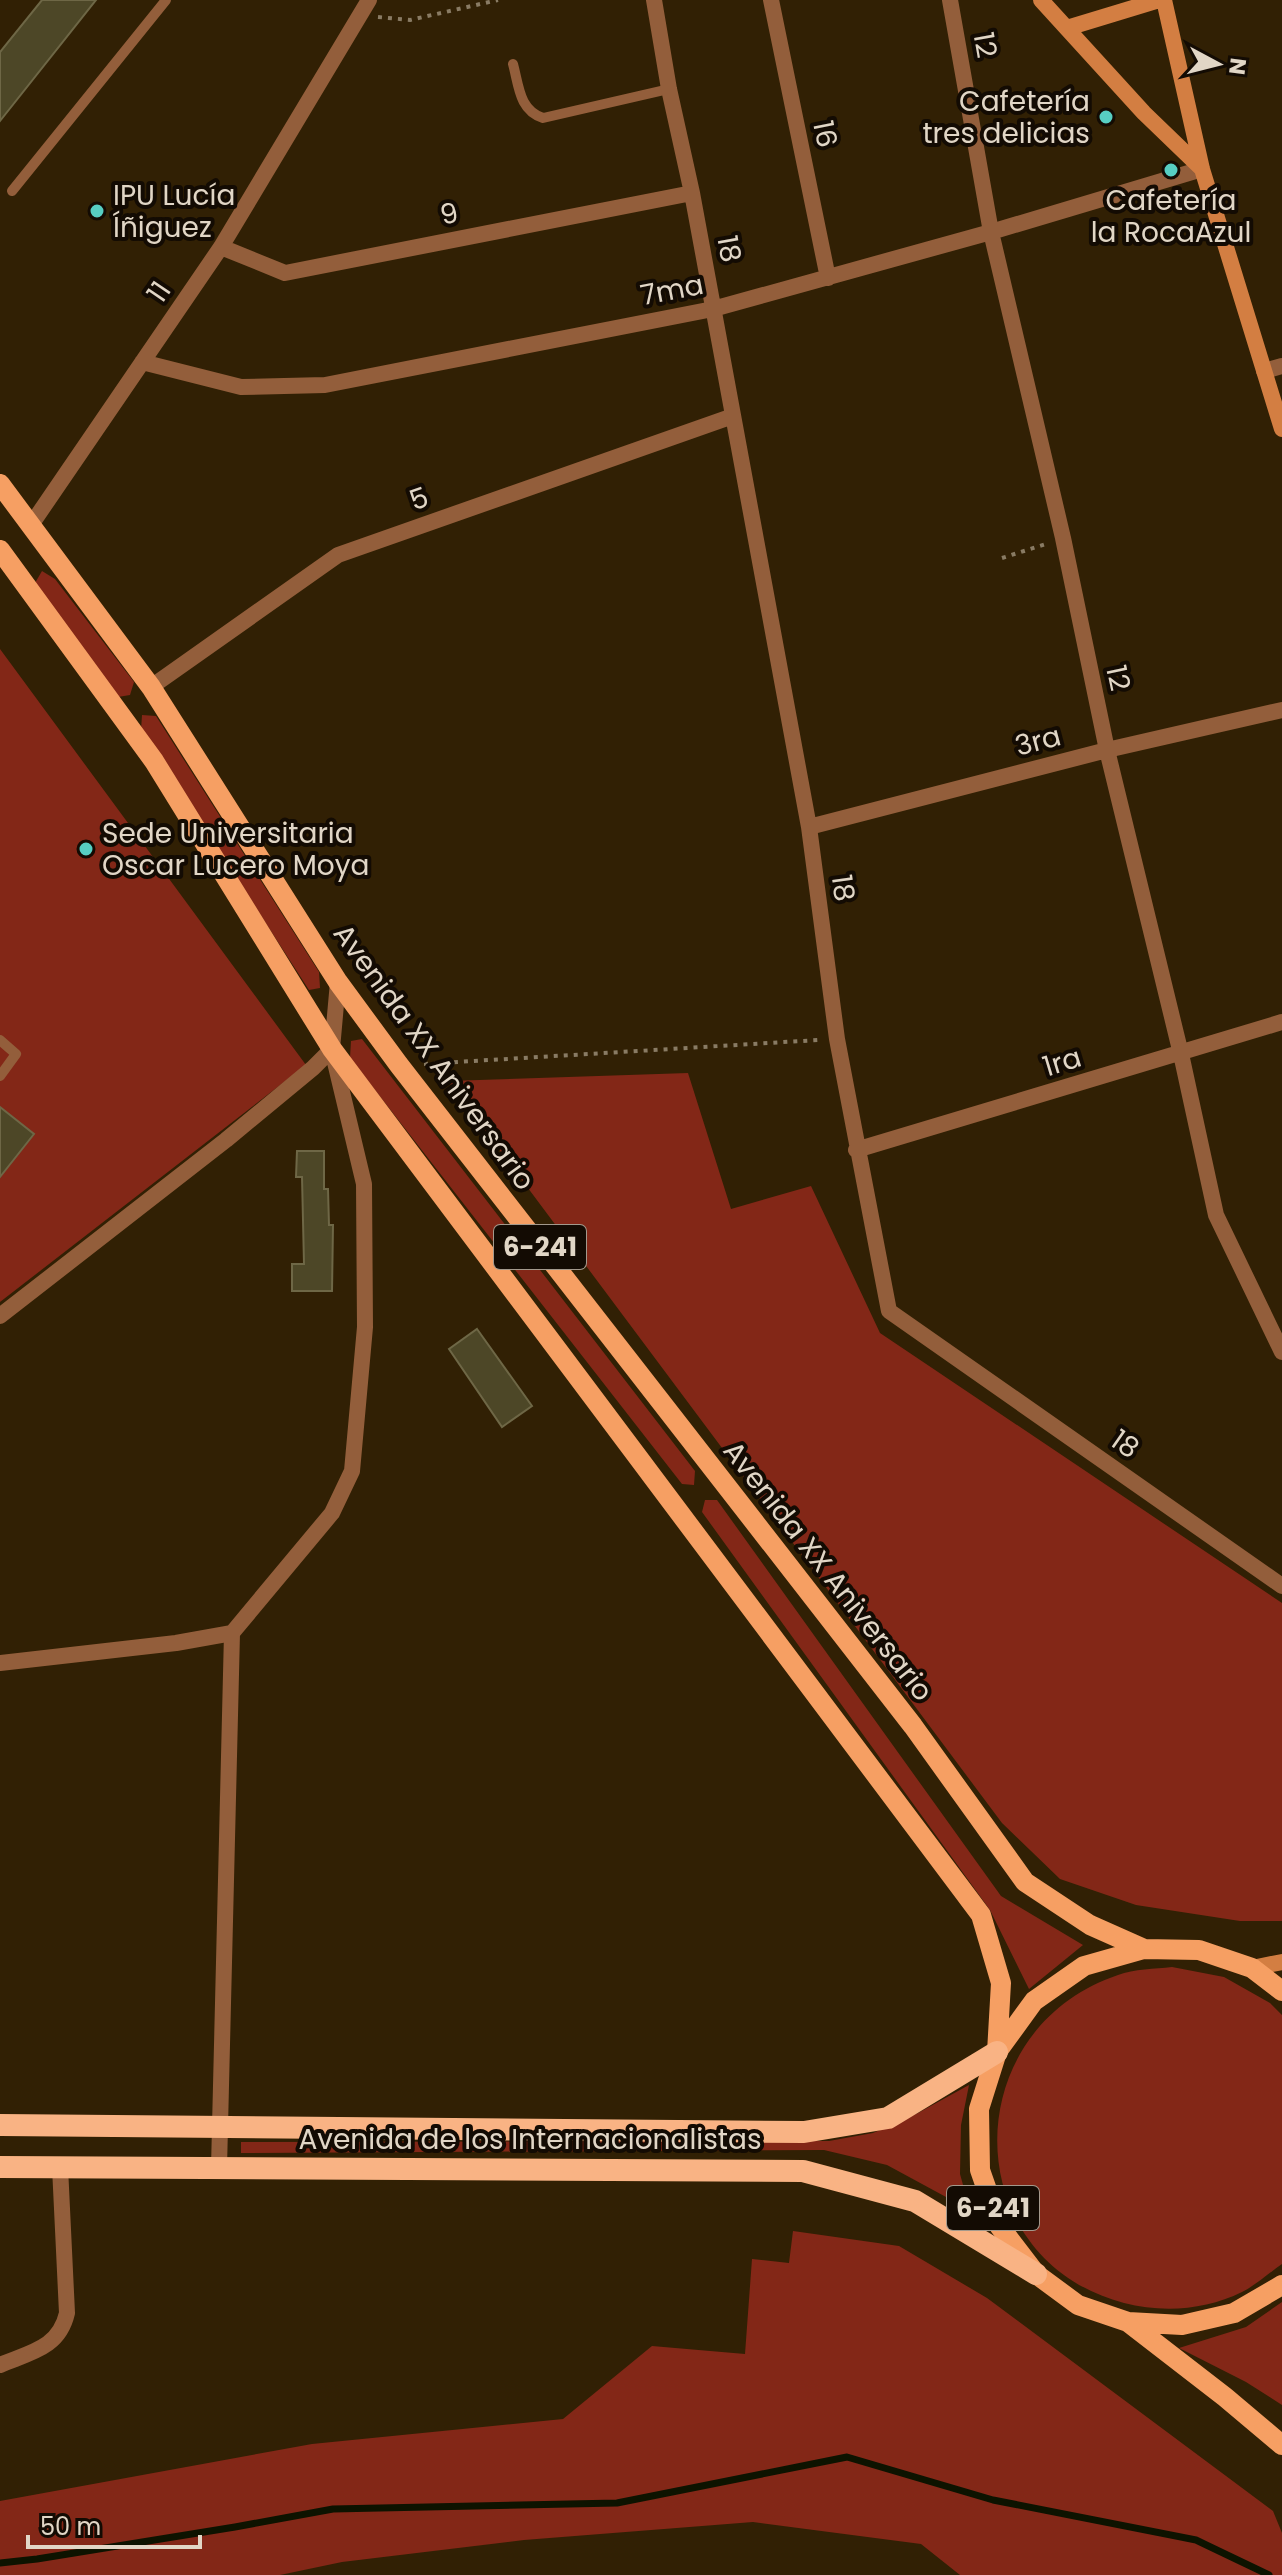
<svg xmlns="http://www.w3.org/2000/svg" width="1282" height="2575" font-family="Poppins,sans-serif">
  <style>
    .green { fill: #832717 }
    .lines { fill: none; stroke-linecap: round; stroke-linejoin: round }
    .stream { stroke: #0d1300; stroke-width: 7 }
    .building { fill: #4d4727; stroke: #6e6746; stroke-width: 2 }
    .path { stroke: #897b64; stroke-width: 4; stroke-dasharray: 4 6; stroke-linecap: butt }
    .service { stroke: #935e3b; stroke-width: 10 }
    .minor { stroke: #935e3b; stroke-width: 16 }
    .secondary { stroke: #d37e42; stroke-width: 16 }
    .primary { stroke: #f69f63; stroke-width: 20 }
    .trunk { stroke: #f9b384; stroke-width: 22 }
    .poi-dot { fill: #57cec2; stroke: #130b03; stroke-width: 3 }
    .labels { text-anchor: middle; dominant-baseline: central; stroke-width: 8; stroke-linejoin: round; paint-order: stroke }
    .shield { fill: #130b03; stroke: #a3998c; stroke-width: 2 }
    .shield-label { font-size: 26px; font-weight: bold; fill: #e1d6c6 }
    .street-label { font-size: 28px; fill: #e1d6c6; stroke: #130b03 }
    .poi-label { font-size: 28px; fill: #e1d6c6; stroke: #130b03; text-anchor: start }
  </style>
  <rect width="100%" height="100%" fill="#312004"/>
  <!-- green -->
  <path class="green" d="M42 571 55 579 134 682 130 695 118 697 35 583Z
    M0 649 306 1065 0 1302Z
    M142 715 156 716 319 972 320 988 309 990 141 730Z
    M362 1039 695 1471 694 1485 682 1484 350 1058 351 1041Z
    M688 1073 731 1209 811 1186 880 1333 1282 1603V1921H1240L1136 1905 1060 1879 1002 1823 448 1081Z
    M705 1500H717L1001 1896 1083 1945 1029 1989 990 1910 702 1512Z
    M1172 1967 1224 1977 1270 2003 1282 2015V2264C1269 2273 1256 2285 1242 2292 1206 2310 1163 2313 1124 2303 957 2259 955 2030 1118 1975 1134 1969 1155 1969 1172 1967Z
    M969 2085 961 2125 960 2174 970 2210 887 2165 824 2150 241 2153V2142L829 2141 873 2133 918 2113Z
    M793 2231 899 2246 987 2298 1273 2511 1282 2533V2575H960L921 2544 753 2522 524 2540 342 2562 280 2575H0V2501L312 2444 563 2419 652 2346 745 2354 752 2259 789 2263Z
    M1282 2302V2405L1246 2382 1179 2348 1246 2327Z"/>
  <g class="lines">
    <!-- stream -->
    <path class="stream" d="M0 2563 37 2559 235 2527 333 2509 617 2503 847 2457 993 2500 1196 2540 1269 2575"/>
  </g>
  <!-- building -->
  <path class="building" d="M42 0H96L0 121V52Z
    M0 1107 34 1134 0 1177Z
    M297 1151H324V1189H328L329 1225H333L332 1291H292V1264H304L302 1177H296Z
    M477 1329 532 1406 502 1427 449 1349Z"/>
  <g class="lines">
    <!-- path -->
    <path class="path" d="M378 17 410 20 498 0
      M1002 558 1046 544
      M424 1064 818 1040"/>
    <!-- service -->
    <path class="service" d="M513 64C519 86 519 110 543 118L669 89
      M12 191 166 0
      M0 1040 16 1054 0 1076"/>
    <!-- minor -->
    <path class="minor" d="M654 0 669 89 692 193 809 827 837 1039 889 1311 1282 1586
      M771 0 828 278
      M950 0 991 232 1063 538 1107 750 1181 1054 1216 1215 1282 1352
      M221 247 285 273 692 193
      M142 362 241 387 325 385 713 309 991 232 1202 169
      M1264 371 1282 366
      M31 525 221 247 369 0
      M151 687 338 555 733 416
      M809 827 1107 750 1282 710
      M856 1150 1282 1022
      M0 1316 226 1140 313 1068 332 1049 338 982
      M0 1663 176 1643 232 1633
      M219 2168 232 1633 332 1513 352 1471 365 1327 364 1184 333 1054
      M0 2365C31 2352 59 2348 67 2313L60 2167"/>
    <!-- secondary -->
    <path class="secondary" d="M1041 0 1144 113 1201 168
      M1164 0 1202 169 1282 429
      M1067 28 1159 0
      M1252 1968 1282 1962"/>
    <!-- primary -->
    <path class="primary" d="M0 484 151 687 338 982 399 1065 913 1726 1025 1882 1090 1925 1144 1949
      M0 550 154 761 332 1049 981 1915 1001 1983 997 2052
      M1282 1991 1252 1968 1199 1950 1144 1949 1084 1966 1034 2001 997 2052 979 2109 980 2170 1000 2227 1036 2274 1078 2305 1128 2322 1182 2325 1234 2313 1282 2285
      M1128 2322 1225 2397 1282 2445"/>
    <!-- trunk -->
    <path class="trunk" d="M0 2125 804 2132 888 2118 997 2052
      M0 2167 803 2171 915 2201 1036 2274"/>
  </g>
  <!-- markers -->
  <g class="poi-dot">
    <circle cx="1106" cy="117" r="8"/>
    <circle cx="1171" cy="170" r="8"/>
    <circle cx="97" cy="211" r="8"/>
    <circle cx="86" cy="849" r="8"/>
  </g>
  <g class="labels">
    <!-- shield labels -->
    <g class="shield">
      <rect x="494" y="1225" width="92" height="44" rx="6"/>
      <rect x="947" y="2186" width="92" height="44" rx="6"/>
    </g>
    <g class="shield-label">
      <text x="540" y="1247">6-241</text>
      <text x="993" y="2208">6-241</text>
    </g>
    <!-- street labels -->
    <g class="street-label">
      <text transform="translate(985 45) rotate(80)">12</text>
      <text transform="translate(825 134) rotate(79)">16</text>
      <text transform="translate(449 214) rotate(-11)">9</text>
      <text transform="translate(729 249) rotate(80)">18</text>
      <text transform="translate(672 290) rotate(-11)">7ma</text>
      <text transform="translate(159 292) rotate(-56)">11</text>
      <text transform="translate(419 499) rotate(-19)">5</text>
      <text transform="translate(1118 678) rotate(78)">12</text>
      <text transform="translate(1038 741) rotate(-15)">3ra</text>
      <text transform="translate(843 888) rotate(82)">18</text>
      <text transform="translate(434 1057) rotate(54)">Avenida XX Aniversario</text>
      <text transform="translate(1062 1062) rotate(-17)">1ra</text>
      <text transform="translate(1125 1444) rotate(35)">18</text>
      <text transform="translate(828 1571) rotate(52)">Avenida XX Aniversario</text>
      <text x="530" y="2139">Avenida de los Internacionalistas</text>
    </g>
    <!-- poi labels -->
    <g class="poi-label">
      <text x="1090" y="101" text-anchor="end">Cafetería<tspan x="1090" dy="32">tres delicias</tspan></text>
      <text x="113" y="195">IPU Lucía<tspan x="113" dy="32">Íñiguez</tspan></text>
      <text x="1171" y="200" text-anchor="middle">Cafetería<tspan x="1171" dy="32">la RocaAzul</tspan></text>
      <text x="102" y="833">Sede Universitaria<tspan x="102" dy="32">Oscar Lucero Moya</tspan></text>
    </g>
  </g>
  <!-- north arrow -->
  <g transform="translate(1218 64) rotate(97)" stroke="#130b03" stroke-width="6" paint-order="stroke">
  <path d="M0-6L14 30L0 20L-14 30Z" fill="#e1d6c6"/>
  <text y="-12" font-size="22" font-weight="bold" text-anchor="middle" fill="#e1d6c6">N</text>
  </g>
  <!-- scale -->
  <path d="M28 2535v12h172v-12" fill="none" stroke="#e1d6c6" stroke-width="4"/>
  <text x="40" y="2535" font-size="24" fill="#e1d6c6" stroke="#130b03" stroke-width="6" paint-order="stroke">50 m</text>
</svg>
